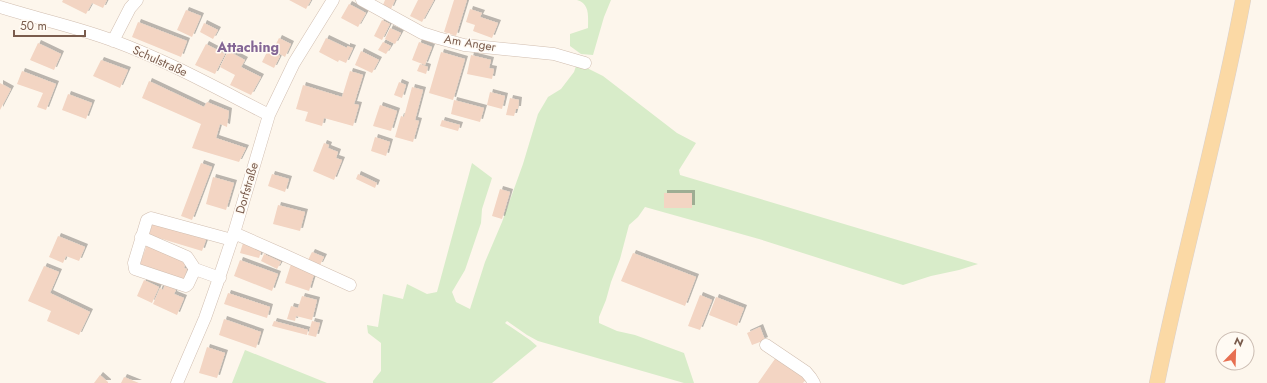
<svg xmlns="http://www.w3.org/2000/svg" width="1267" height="383" font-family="Jost,sans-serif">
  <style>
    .green { fill: #d8ecc9; fill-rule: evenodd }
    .building { fill: #f3d5c3; filter: url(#shadow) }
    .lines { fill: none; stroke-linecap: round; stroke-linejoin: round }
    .minor-casing { stroke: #d1beb0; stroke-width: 13 }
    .major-casing { stroke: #dad1cd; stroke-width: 16 }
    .minor { stroke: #fff; stroke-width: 12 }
    .major { stroke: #fbd9a5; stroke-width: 15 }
    .labels { text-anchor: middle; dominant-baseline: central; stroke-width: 3; stroke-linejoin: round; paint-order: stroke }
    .street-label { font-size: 12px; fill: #7a5c4d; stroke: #fffaf3 }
    .quarter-label { font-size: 14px; font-weight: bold; fill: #846695; stroke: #fffaf3 }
  </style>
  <defs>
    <filter id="shadow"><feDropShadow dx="3" dy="-3" stdDeviation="0" flood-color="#0004"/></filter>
  </defs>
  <rect width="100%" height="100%" fill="#fdf6ec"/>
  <!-- green -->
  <path class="green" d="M577 0H611L604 17 593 55 581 54 570 46V34L588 28C588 16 590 4 577 0Z
    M577 63 603 76 677 133 696 143 679 170 680 175 978 264 959 270 931 276 903 285 759 239 645 207 638 217 629 225 620 259 611 282 606 300 599 317V323L617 331 635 335 684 353 694 383H684L538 341 527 335 507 321 505 323 530 340 537 346 492 383H373V381L381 371V343L368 333 367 325 378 327 383 294 403 299 407 284 427 294 437 292 472 163 492 178 482 209 481 223 465 270 452 292 456 302 470 309 485 262 502 222 523 164 538 114 548 97 561 89 574 72ZM664 193H691L692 208H664Z
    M245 350 327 383H232Z"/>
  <!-- building -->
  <path class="building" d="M63 0H107L103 8 92 3 86 14 62 2Z
    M289 0H311L306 9Z
    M385 0H395L391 9 383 5Z
    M418 0H434L422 22 410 16Z
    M454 0H467L456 36 444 32Z
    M349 4 366 13 358 27 341 18Z
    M470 9 482 13 480 17 498 23 492 38 473 31 475 25 466 22Z
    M186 10 201 16 192 37 177 30Z
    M382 20 390 24 382 40 374 36Z
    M138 22 187 41 181 57 132 37Z
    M204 23 218 30 213 39 200 32Z
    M390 28 401 33 395 44 385 39Z
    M279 38 291 44 285 57 273 50Z
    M326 38 347 48V46L353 48 346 63 339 60 338 62 319 52Z
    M383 42 391 46 386 54 378 50Z
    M419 42 432 47 425 65 412 60Z
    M38 43 61 54 54 70 30 60Z
    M206 44 225 54 215 74 195 65Z
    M268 50 280 56 274 68 262 62Z
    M228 51 245 60 241 67 261 77 251 95 230 85 235 75 220 67Z
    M361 51 379 60 372 73 355 65Z
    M441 52 465 59 453 100 429 93Z
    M471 55 491 60 489 68 494 69 492 79 467 74Z
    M101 60 128 70 120 88 93 76Z
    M420 64 428 67 426 74 417 71Z
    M22 71 56 84 46 110 37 107 43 93 17 84Z
    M350 71 363 75 354 104 359 105 353 126 324 118 322 126 305 121 308 112 296 109 303 85 342 97Z
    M149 81 204 107 207 102 229 111 227 127 220 124 216 138 246 148 239 162 192 148 201 124 142 98Z
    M399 82 406 85 402 98 394 95Z
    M0 83 11 89 0 110Z
    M412 87 423 90 415 120 419 121 413 142 395 137 401 116 404 117Z
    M490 92 505 96 502 109 487 105Z
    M68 94 92 103 86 119 62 110Z
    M510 98 519 100 518 109H516L514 116 506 115Z
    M454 100 484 108 480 122 451 114Z
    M380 105 397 111 391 131 373 126Z
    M442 120 460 125 458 131 440 126Z
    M375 137 390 142 386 156 371 151Z
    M324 143 329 145 328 148 338 152 336 158 342 160 334 180 313 171Z
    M201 163 212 167 192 220 181 216Z
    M272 174 289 179 285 192 268 186Z
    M358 174 377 183 375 188 356 179Z
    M213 177 234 183 226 210 206 204Z
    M500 189 510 192 502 219 492 216Z
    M664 193H692V208H664Z
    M278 205 305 212 300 231 273 224Z
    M153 221 207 237 202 251 149 235Z
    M58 236 85 247 79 261 66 256 63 263 49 257Z
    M148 242 187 258 184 268 187 269 183 282 138 269Z
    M243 243 262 249 259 258 240 253Z
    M312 252 324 257 320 265 308 260Z
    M633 253 696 277 685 306 621 281Z
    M264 254 281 262 277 269 261 261Z
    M240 260 278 274 272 291 234 276Z
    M291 264 315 271 309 291 285 283Z
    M44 266 59 272 50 293 90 312 79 335 47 321 51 311 28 301Z
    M144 280 159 287 152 303 137 296Z
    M165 285 176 290 174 294 184 298 177 315 153 304 160 288 163 290Z
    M228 293 270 307 267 318 224 304Z
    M700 295 712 300 700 330 688 326Z
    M302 296 317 300 312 320 296 316 295 321 287 319 291 306 298 308Z
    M716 297 744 308 737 326 709 315Z
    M224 319 261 332 256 348 219 335Z
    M274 321 308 330 307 335 272 326Z
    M312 321 320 323 316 337 308 335Z
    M760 327 765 340 752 345 747 333Z
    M207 347 225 353 217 378 199 373Z
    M777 356 807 378 803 383H758Z
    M100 375 108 382V383H94Z
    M124 377 139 383H121Z"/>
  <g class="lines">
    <defs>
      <path id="minor" d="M362 0 422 33 438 38 464 45 554 54 585 63
        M0 7C38 19 77 27 114 41 168 61 218 89 269 115
        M113 41 130 8 137 0
        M234 233 284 255 350 285
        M141 237 187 257 195 269 220 278
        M195 269 188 284 186 286 135 269 134 263 147 220 151 218 232 240
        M766 345 806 372 811 378 814 383
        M177 383 205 318 218 281 234 233 269 115 294 63 333 0"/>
      <path id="major" d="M1157 383C1183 255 1219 129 1243 0"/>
    </defs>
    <!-- minor casing -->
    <use href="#minor" class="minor-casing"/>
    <!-- major casing -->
    <use href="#major" class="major-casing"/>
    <!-- minor -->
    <use href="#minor" class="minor"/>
    <!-- major -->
    <use href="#major" class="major"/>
  </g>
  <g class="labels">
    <!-- street labels -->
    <g class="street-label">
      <text transform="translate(470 43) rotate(9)">Am Anger</text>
      <text transform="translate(160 61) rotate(24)">Schulstraße</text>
      <text transform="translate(247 188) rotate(-74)">Dorfstraße</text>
    </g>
    <!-- quarter labels -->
    <g class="quarter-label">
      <text x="248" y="47">Attaching</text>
    </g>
  </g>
  <!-- north arrow -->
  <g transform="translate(1235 351) rotate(23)"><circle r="19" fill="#fffaf3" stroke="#cabbb1"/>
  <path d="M0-3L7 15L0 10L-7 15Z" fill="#e76f51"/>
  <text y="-6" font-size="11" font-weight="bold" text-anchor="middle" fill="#7a5c4d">N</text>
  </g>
  <!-- scale -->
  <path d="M14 30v6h71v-6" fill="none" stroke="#7a5c4d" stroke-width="2"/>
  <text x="20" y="30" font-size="12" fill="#7a5c4d" stroke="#fffaf3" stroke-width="3" paint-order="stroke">50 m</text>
</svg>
